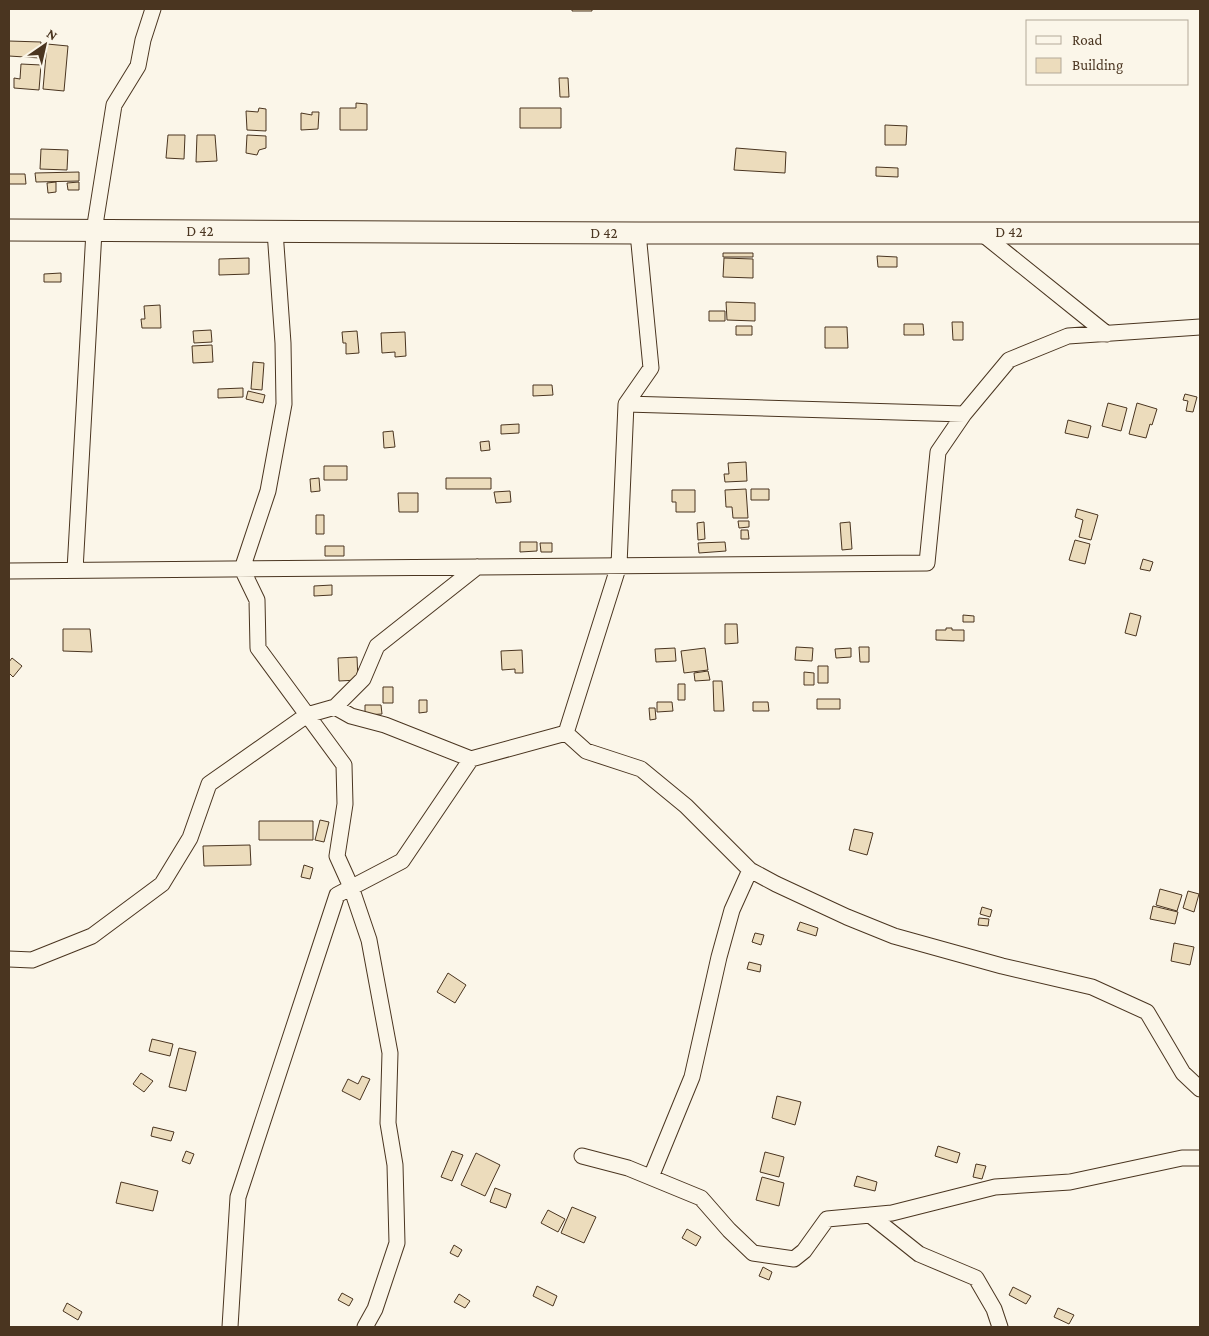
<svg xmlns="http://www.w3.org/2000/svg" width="1209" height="1336" font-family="'Crimson Pro',serif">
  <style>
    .building { fill: #ecdcbc; stroke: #4a3520 }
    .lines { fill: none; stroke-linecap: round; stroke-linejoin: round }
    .street-casing { stroke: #4a3520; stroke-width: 17 }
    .secondary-casing { stroke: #4a3520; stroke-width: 23 }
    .street { stroke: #fbf6e9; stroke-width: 15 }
    .secondary { stroke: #fbf6e9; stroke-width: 21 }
    .labels { text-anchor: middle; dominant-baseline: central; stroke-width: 4; stroke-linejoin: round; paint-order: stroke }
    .street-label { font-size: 15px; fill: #4a3520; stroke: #fbf6e9 }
  </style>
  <rect width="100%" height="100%" fill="#fbf6e9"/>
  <!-- building -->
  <path class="building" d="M572 9H592V11H572Z
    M9 41 41 42 40 58 9 56Z
    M47 44 68 46 64 91 43 89Z
    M21 64 41 65 39 90 14 88V78L20 79Z
    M559 78H568L569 97H560Z
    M356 103 367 104V130H340V108H356Z
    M259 108 266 109V131L247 130 246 111 258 112Z
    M520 108H561V128H520Z
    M312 112H319L318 129 301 130V113L312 115Z
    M885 125 907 126 906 145H885Z
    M168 135H185L184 159 166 158Z
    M197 135H215L217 161 196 162Z
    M247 135 266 136V148L259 150 257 155 246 153Z
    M736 148 786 152 785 173 734 170Z
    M41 149 68 150 67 170 40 169Z
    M876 167 898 168V177L876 176Z
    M79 172V181L36 182 35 173Z
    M9 174H25L26 184H9Z
    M56 182V192L48 193 47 183Z
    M79 182V190H68L67 183Z
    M723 253H753V257H723Z
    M877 256 897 257V267H878Z
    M249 258V274L219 275V259Z
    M724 258 753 259V278L723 277Z
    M61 273V282H44V274Z
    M726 302 755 303V321L727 320Z
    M160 305 161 328H142L141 319H145L144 306Z
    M709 311H725V321H709Z
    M952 322H963V340H953Z
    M904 324H923L924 335H904Z
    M736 326H752V335H736Z
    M825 327H847L848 348H825Z
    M211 330 212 342 194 343 193 331Z
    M357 331 359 353 346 354V343H343L342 332Z
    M405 332 406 356 395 357V352L382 353 381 333Z
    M212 345 213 362 193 363 192 346Z
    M253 362 264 363 262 390 251 389Z
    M533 385H552L553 395 533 396Z
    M243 388V397L218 398V389Z
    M248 391 265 395 263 403 246 399Z
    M1185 394 1197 397 1193 412 1186 411 1188 401 1183 400Z
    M1108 403 1127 408 1121 431 1102 426Z
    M1137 403 1157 409 1152 425 1150 424 1146 438 1129 434Z
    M1068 420 1091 426 1088 438 1065 433Z
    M519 424V433L501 434V425Z
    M393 431 395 447 384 448 383 432Z
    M489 441 490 450 481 451 480 442Z
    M746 462 747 481 725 482 724 474H729L728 463Z
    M324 466H347V480H324Z
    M319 478 320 491 311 492 310 479Z
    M446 478H491V489H446Z
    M746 489 748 518H733L732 507H726L725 490Z
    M751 489H769V500H751Z
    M672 490H695V512H676V502H672Z
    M510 491 511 502 496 503 494 492Z
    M398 493H418V512H399Z
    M1077 509 1098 515 1091 540 1079 537 1083 520 1075 517Z
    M316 515H324V534H316Z
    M738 521H749V527L739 528Z
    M704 522 705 539 698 540 697 523Z
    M850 522 852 549 842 550 840 523Z
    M741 530H748L749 539H741Z
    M1075 540 1090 544 1085 564 1069 560Z
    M520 542H537V551L520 552Z
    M725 542 726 551 699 553 698 543Z
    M540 543H552V552H541Z
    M325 546H344V556H325Z
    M1143 559 1153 562 1150 571 1140 569Z
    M332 585V595L314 596V586Z
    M1130 613 1141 616 1136 636 1125 633Z
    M963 615 974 616V622H963Z
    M725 624H737L738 643 725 644Z
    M946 628H952V630H964V641L936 640V630H946Z
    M63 629H90L92 652 63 651Z
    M796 647 813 648 812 661 795 660Z
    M859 647H869V662H860Z
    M675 648 676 661 656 662 655 649Z
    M705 648 708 670 684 673 681 651Z
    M851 648V657L836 658 835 649Z
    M522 650 523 673H515V669L502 670 501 651Z
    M357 657 358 680 339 681 338 658Z
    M12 658 22 666 13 677 9 673V662Z
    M818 666H828V683H818Z
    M708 671 710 680 695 681 694 673Z
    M804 672 814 673V685H804Z
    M713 681H722L724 711H714Z
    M678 684H685V700H678Z
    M383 687H393V703H383Z
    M817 699H840V709H817Z
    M419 700H427V712L419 713Z
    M657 702H672L673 711 657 712Z
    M753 702H768L769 711H753Z
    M365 705H381L382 714 365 715Z
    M649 708H655L656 719 650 720Z
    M320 820 329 822 324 842 315 840Z
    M259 821H313V840H259Z
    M854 829 873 833 867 855 849 850Z
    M250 845 251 865 204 866 203 846Z
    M304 865 313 868 310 879 301 877Z
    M1160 889 1182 895 1177 911 1156 905Z
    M1188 891 1199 894 1194 912 1183 908Z
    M1153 906 1178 912 1175 924 1150 919Z
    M982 907 992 910 990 917 980 914Z
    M979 918 989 919 988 926 978 925Z
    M800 922 818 928 816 936 797 930Z
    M755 933 764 935 761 945 752 942Z
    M1174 943 1194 947 1190 965 1171 961Z
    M749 962 761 965 760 972 747 969Z
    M448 973 466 985 455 1003 437 992Z
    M152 1039 173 1044 170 1056 149 1051Z
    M179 1048 196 1052 186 1091 169 1087Z
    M141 1073 153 1081 144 1092 133 1084Z
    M362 1076 370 1079 360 1100 342 1091 348 1079 358 1084Z
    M777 1096 801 1102 795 1125 772 1118Z
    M153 1127 174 1132 171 1141 151 1136Z
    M938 1146 960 1153 957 1163 935 1156Z
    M186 1151 194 1154 190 1164 182 1161Z
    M452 1151 463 1155 452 1181 441 1177Z
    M765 1152 784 1157 779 1177 760 1172Z
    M476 1153 500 1165 485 1196 461 1185Z
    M976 1164 986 1166 982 1179 973 1177Z
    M857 1176 877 1182 875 1191 854 1186Z
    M762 1177 784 1183 779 1206 756 1200Z
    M121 1182 158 1191 153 1211 116 1203Z
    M495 1188 511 1194 506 1208 490 1202Z
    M572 1207 596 1217 584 1243 561 1233Z
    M548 1210 565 1219 558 1232 541 1223Z
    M687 1229 701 1237 696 1246 682 1238Z
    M454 1245 462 1250 458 1257 450 1253Z
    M763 1267 772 1272 769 1280 759 1276Z
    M537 1286 557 1296 553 1306 533 1296Z
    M1013 1287 1031 1296 1026 1304 1009 1295Z
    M342 1293 353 1299 349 1306 338 1300Z
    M459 1294 470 1301 465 1308 454 1302Z
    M67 1303 82 1312 78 1320 63 1311Z
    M1058 1308 1074 1315 1069 1324 1054 1317Z"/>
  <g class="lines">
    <defs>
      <path id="street" d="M275 231 283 343 284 404 268 491 242 569 257 600 258 648 344 765 345 804 337 856 351 887 369 940 390 1053 388 1123 395 1165 397 1243 375 1309 365 1327
        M980 232 1107 334
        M626 404 964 414
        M75 570 94 231 114 105 138 66 143 40 153 9
        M9 571 927 563 938 452 964 414 1009 360 1068 336 1200 327
        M335 707 351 716 385 725 471 759
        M566 733 586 751 641 769 686 806 750 870 776 884 847 917 894 936 1002 966 1092 987 1147 1012 1183 1073 1200 1089
        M9 959 32 960 92 936 162 884 190 838 209 784 307 715 335 707 363 679 377 646 477 567
        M582 1156 628 1168 701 1198 729 1230 753 1253 794 1259 804 1251 827 1219 892 1213 995 1187 1070 1182 1182 1158H1200
        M651 1177 692 1077 719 957 732 910 750 870
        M870 1215 919 1254 976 1278 994 1309 1000 1327
        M230 1327 238 1197 337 895 402 861 471 759 566 733 619 565 626 404 651 368 638 233"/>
      <path id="secondary" d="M9 230 638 233H1200"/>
    </defs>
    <!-- street casing -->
    <use href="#street" class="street-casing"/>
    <!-- secondary casing -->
    <use href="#secondary" class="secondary-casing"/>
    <!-- street -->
    <use href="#street" class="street"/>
    <!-- secondary -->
    <use href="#secondary" class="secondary"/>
  </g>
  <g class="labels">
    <!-- street labels -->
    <g class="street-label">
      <text x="200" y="231">D 42</text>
      <text x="1009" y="232">D 42</text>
      <text x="604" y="233">D 42</text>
    </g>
  </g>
  <!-- border -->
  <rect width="1209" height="1336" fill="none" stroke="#4a3520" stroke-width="20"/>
  <!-- legend -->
  <rect x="1026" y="20" width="162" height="65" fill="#fbf6e9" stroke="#b4a999"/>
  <rect x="1036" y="36" width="25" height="8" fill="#fbf6e9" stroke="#b4a999"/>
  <text x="1072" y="45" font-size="15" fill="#4a3520">Road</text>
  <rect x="1036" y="58" width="25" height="15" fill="#ecdcbc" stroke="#b4a999"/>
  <text x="1072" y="70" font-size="15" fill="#4a3520">Building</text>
  <!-- north arrow -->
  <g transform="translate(45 45) rotate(34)" stroke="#fbf6e9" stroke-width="4" paint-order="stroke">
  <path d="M0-4L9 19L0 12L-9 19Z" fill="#4a3520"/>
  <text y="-8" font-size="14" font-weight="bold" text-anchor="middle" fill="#4a3520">N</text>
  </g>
</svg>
